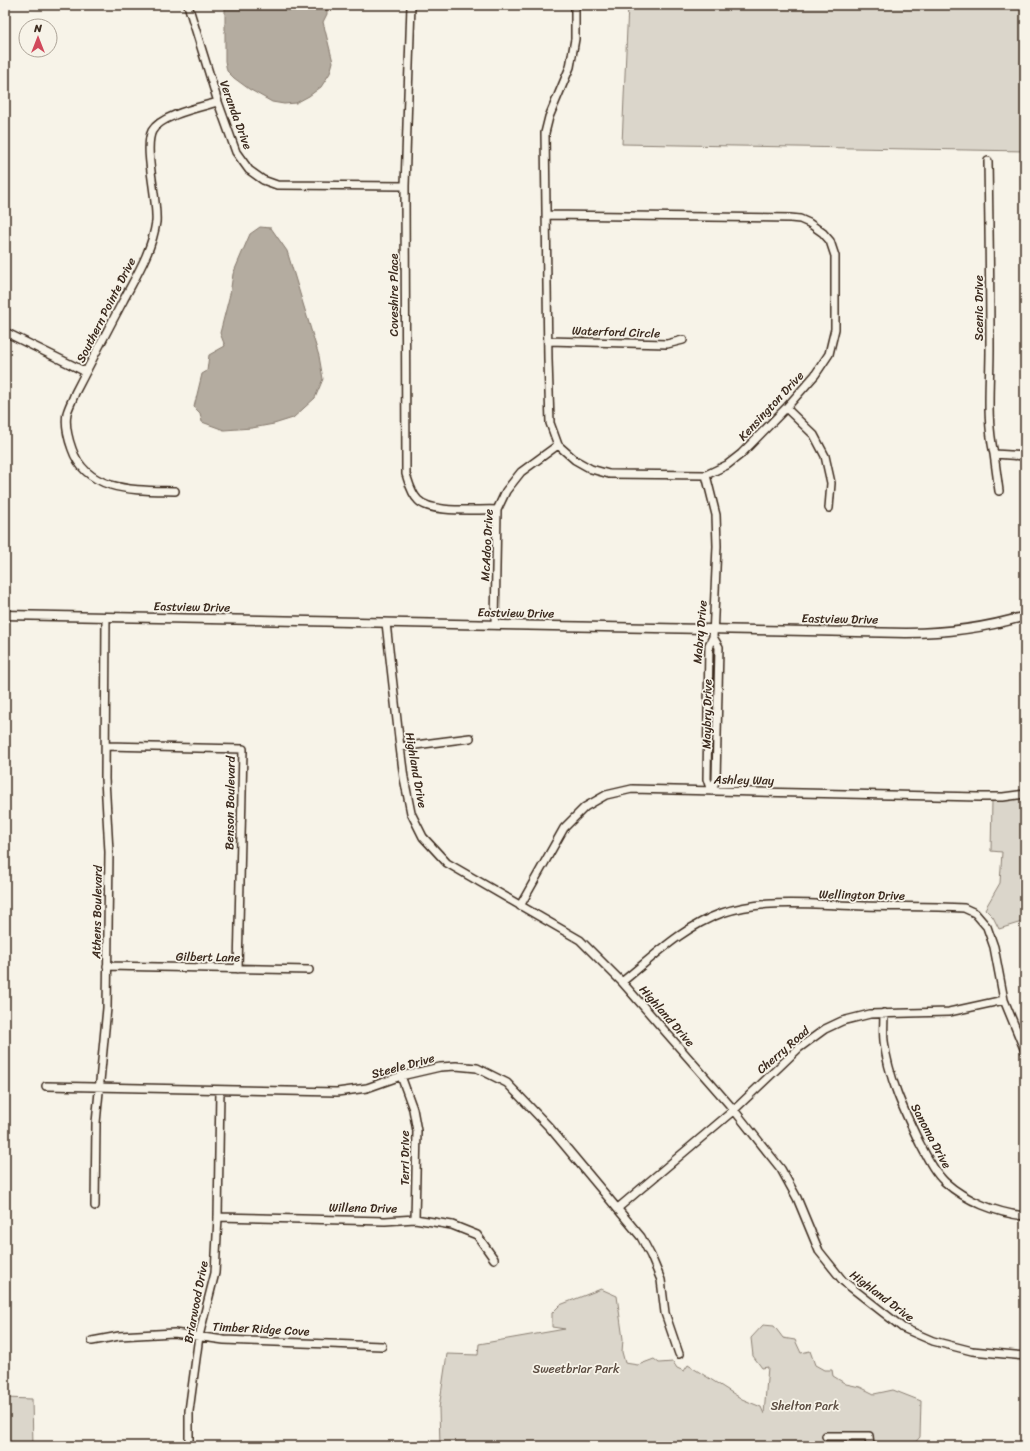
<svg xmlns="http://www.w3.org/2000/svg" width="1030" height="1451" font-family="Sriracha,sans-serif">
  <style>
    .green { fill: #dbd6cb; stroke: #8b8074 }
    .water { fill: #b4aca0; stroke: #84786c }
    .lines { fill: none; stroke-linecap: round; stroke-linejoin: round }
    .minor-casing { stroke: #3b2a1e; stroke-width: 10 }
    .tertiary-casing { stroke: #3b2a1e; stroke-width: 11 }
    .minor { stroke: #f7f3e8; stroke-width: 7 }
    .tertiary { stroke: #f7f3e8; stroke-width: 8 }
    .labels { text-anchor: middle; dominant-baseline: central; stroke-width: 3.5; stroke-linejoin: round; paint-order: stroke }
    .street-label { font-size: 12px; fill: #3b2a1e; stroke: #f7f3e8 }
    .park-label { font-size: 12px; fill: #5b4c41; stroke: #f7f3e8 }
  </style>
  <rect width="100%" height="100%" fill="#f7f3e8"/>
  <filter id="ink" filterUnits="userSpaceOnUse"><feTurbulence type="fractalNoise" baseFrequency=".025" numOctaves="2"/><feDisplacementMap in="SourceGraphic" scale="8" xChannelSelector="R" yChannelSelector="G"/><feConvolveMatrix kernelMatrix="1 2 1 2 8 2 1 2 1" color-interpolation-filters="sRGB"/></filter>
  <g filter="url(#ink)">
    <!-- green -->
    <path class="green" d="M628 5H1025V151L622 144Z
      M1025 798V921L999 929 993 917 985 909 1000 883 1002 852 991 851 992 801Z
      M601 1289 617 1296 623 1339 622 1352 625 1363 638 1365 654 1359 659 1363 673 1362 677 1368 684 1371 688 1365 742 1399 761 1407 764 1414 768 1367 762 1368 753 1356 751 1338 763 1325 774 1326 783 1338 795 1340 801 1353 810 1351 815 1365 824 1370H832L833 1376 846 1384 860 1387 874 1394 893 1390 921 1401 920 1437 912 1446H880L871 1438 870 1446H440L439 1408 447 1354 478 1355 479 1344 565 1329 552 1327V1313L560 1305Z
      M5 1398 32 1399 33 1446H5Z"/>
    <!-- water -->
    <path class="water" d="M225 5H327V14L323 22 333 62 330 73 321 87 309 96 296 103 284 104 272 102 249 89 234 78 227 71 225 61Z
      M260 227 271 228 287 251 319 356 323 379 315 398 293 418 274 424 252 428 224 430 202 422 200 413 194 407 202 374 207 371 209 355 225 346 220 333 230 294 233 274 250 234Z"/>
    <g class="lines">
      <defs>
        <path id="minor" d="M188 5 218 102 236 152 249 170 263 180 277 185 405 186
          M411 5 405 186 406 474C409 483 411 493 418 500 431 514 478 509 497 510
          M988 161C989 223 990 286 990 349 990 384 986 420 994 454
          M547 215 790 218 800 219 809 223 823 233 830 241 835 256V329L829 354 815 375 786 408 741 454 727 465 706 475 609 474 591 469 575 460 558 445 550 423 548 360 545 133 549 117 570 67 575 39V5
          M5 332 86 372
          M548 341 667 344 683 340
          M786 408 814 435 825 456 831 483 829 508
          M706 475 716 515 717 546 713 637 709 645 707 779 711 791
          M175 491C137 490 87 493 72 449 68 438 65 424 67 413 69 406 73 399 75 393 91 362 107 331 123 301 136 276 152 251 156 222 158 199 143 149 152 131 161 115 201 107 218 102
          M999 491 994 454 1025 456
          M386 623 400 747 404 778 411 813 423 837 447 863 580 940 622 982 734 1110 781 1169 797 1198 819 1251 843 1281 903 1328 933 1341 972 1351 1025 1356
          M495 624 497 510 506 491 521 472 558 445
          M106 746 243 749 238 969
          M400 747 470 738
          M711 791 716 780 719 647 713 637
          M520 906 564 828 585 807 606 795 632 789 979 797H1003L1025 794
          M107 966 309 970
          M622 982C653 957 683 927 722 913 766 898 817 905 864 906 897 907 931 906 964 908L975 913 987 927 994 947 1004 1000 1025 1051
          M884 1013C884 1022 883 1032 884 1041 888 1077 904 1111 920 1144 927 1157 934 1172 945 1182 966 1201 997 1213 1025 1216
          M401 1076 413 1109 417 1131 415 1219
          M46 1086 337 1092 367 1088 401 1076 440 1067 456 1066 477 1068 507 1083 550 1128 641 1237 651 1256 661 1280 665 1313 679 1354
          M95 1206 96 1123 107 1008 109 852 105 779 106 617
          M618 1208 734 1110 799 1048 825 1029 842 1021 870 1014 949 1012 1004 1000
          M218 1217 385 1221 415 1219 452 1225 477 1235 494 1259
          M92 1341 119 1336 174 1333 224 1340 249 1341 382 1346
          M826 1436H869L870 1446
          M189 1446V1411L199 1336 215 1273 218 1217 220 1090"/>
        <path id="tertiary" d="M5 615 906 633C947 633 986 628 1025 616"/>
      </defs>
      <!-- minor casing -->
      <use href="#minor" class="minor-casing"/>
      <!-- tertiary casing -->
      <use href="#tertiary" class="tertiary-casing"/>
      <!-- minor -->
      <use href="#minor" class="minor"/>
      <!-- tertiary -->
      <use href="#tertiary" class="tertiary"/>
    </g>
  </g>
  <g class="labels">
    <!-- street labels -->
    <g class="street-label">
      <text transform="translate(236 115) rotate(70)">Veranda Drive</text>
      <text transform="translate(394 295) rotate(-90)">Coveshire Place</text>
      <text transform="translate(979 308) rotate(-90)">Scenic Drive</text>
      <text transform="translate(106 310) rotate(-63)">Southern Pointe Drive</text>
      <text transform="translate(616 332) rotate(2)">Waterford Circle</text>
      <text transform="translate(771 406) rotate(-47)">Kensington Drive</text>
      <text transform="translate(487 545) rotate(-87)">McAdoo Drive</text>
      <text transform="translate(192 607) rotate(1)">Eastview Drive</text>
      <text transform="translate(516 613) rotate(1)">Eastview Drive</text>
      <text transform="translate(840 619) rotate(1)">Eastview Drive</text>
      <text transform="translate(700 632) rotate(-85)">Mabry Drive</text>
      <text transform="translate(707 714) rotate(-89)">Maybry Drive</text>
      <text transform="translate(416 770) rotate(80)">Highland Drive</text>
      <text transform="translate(744 780) rotate(1)">Ashley Way</text>
      <text transform="translate(230 803) rotate(-89)">Benson Boulevard</text>
      <text transform="translate(862 895) rotate(1)">Wellington Drive</text>
      <text transform="translate(97 912) rotate(-89)">Athens Boulevard</text>
      <text transform="translate(208 957) rotate(1)">Gilbert Lane</text>
      <text transform="translate(667 1016) rotate(49)">Highland Drive</text>
      <text transform="translate(783 1050) rotate(-41)">Cherry Road</text>
      <text transform="translate(403 1066) rotate(-15)">Steele Drive</text>
      <text transform="translate(931 1136) rotate(62)">Sanoma Drive</text>
      <text transform="translate(405 1158) rotate(-90)">Terri Drive</text>
      <text transform="translate(363 1208) rotate(1)">Willena Drive</text>
      <text transform="translate(882 1296) rotate(37)">Highland Drive</text>
      <text transform="translate(196 1302) rotate(-79)">Briarwood Drive</text>
      <text transform="translate(261 1329) rotate(3)">Timber Ridge Cove</text>
    </g>
    <!-- park labels -->
    <g class="park-label">
      <text x="576" y="1369">Sweetbriar Park</text>
      <text x="805" y="1406">Shelton Park</text>
    </g>
  </g>
  <!-- margin -->
  <rect width="1030" height="1451" fill="none" stroke="#f7f3e8" stroke-width="20"/>
  <rect x="10" y="10" width="1010" height="1431" fill="none" stroke="#3b2a1e" stroke-width="1.5" filter="url(#ink)"/>
  <!-- north arrow -->
  <g transform="translate(38 38)"><circle r="19" fill="#f7f3e8" stroke="#aca397"/>
  <path d="M0-3L7 15L0 10L-7 15Z" fill="#d1495b"/>
  <text y="-6" font-size="11" font-weight="bold" text-anchor="middle" fill="#3b2a1e">N</text>
  </g>
</svg>
